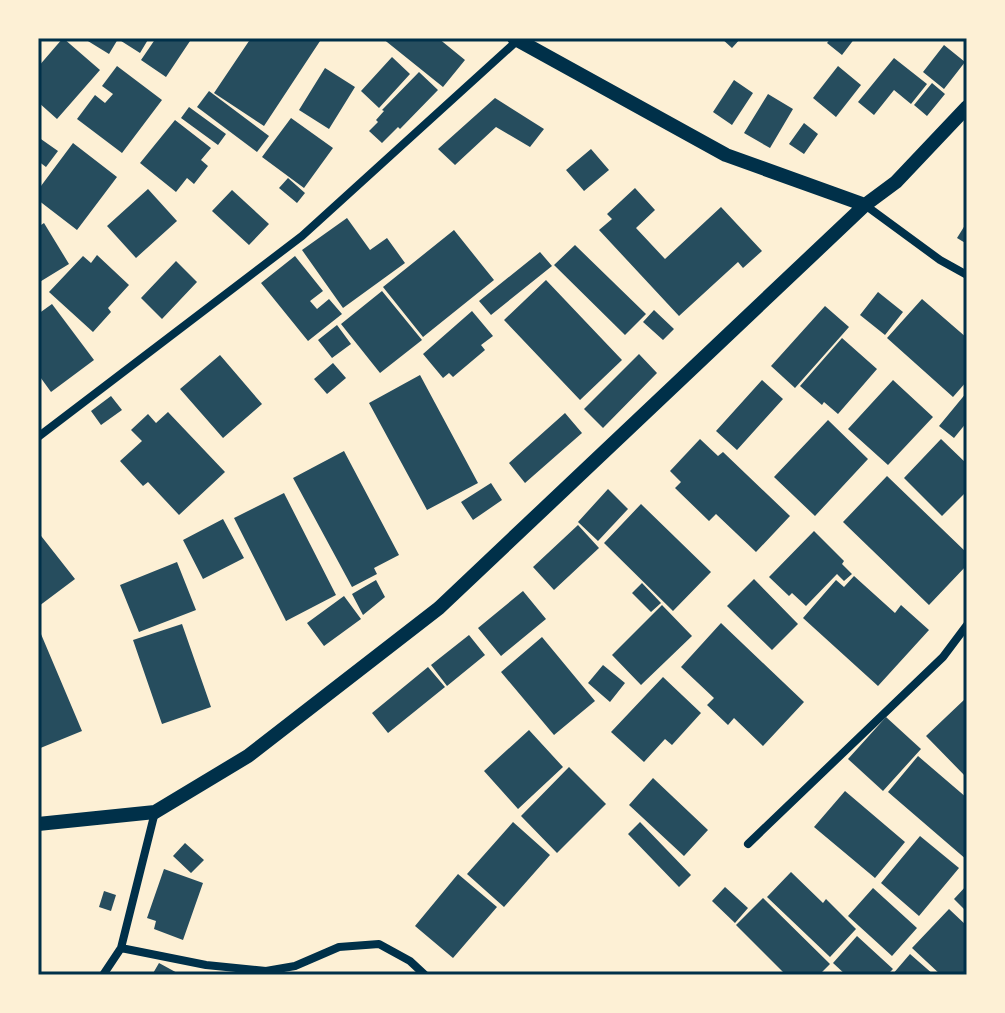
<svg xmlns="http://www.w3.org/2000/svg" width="1005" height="1013" font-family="'Space Grotesk',sans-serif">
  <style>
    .building { fill: #264d5e }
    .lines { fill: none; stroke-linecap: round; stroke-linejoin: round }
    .minor { stroke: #003049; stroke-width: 8 }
    .tertiary { stroke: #003049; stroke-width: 14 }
    .neatline { fill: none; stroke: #003049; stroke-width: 3 }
  </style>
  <rect width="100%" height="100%" fill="#fdf0d5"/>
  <!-- building -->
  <path class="building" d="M63 38 100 70 57 119 38 102V67Z
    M83 38H149L140 53 118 39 109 54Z
    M156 38H192L166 77 141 60Z
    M251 38H322L264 126 214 93Z
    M382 38H438L465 60 443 87Z
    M721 38H741L732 48Z
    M831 38H855L842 55 827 43Z
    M944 45 965 62 944 89 923 72Z
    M392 57 410 74 379 108 361 91Z
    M894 58 927 84 911 104 894 90 874 115 858 102Z
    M117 66 162 100 122 153 77 119 95 95 105 103 113 94 102 86Z
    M838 66 861 85 836 117 813 98Z
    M325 68 355 87 329 129 299 110Z
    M419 72 438 90 400 129 398 127 382 143 369 131 378 122 376 120 384 111 382 110Z
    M734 80 753 93 732 125 713 112Z
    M932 83 945 94 927 116 914 105Z
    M209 91 269 136 257 152 197 107Z
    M768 94 793 109 770 148 744 133Z
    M495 98 544 129 530 147 496 127 455 165 438 149Z
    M189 107 226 134 218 145 181 118Z
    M291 118 333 148 304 188 262 157Z
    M175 120 211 148 201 160 208 166 194 184 187 178 176 192 140 163Z
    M804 123 818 134 804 154 789 144Z
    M38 137 58 151 46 167 38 161Z
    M73 143 117 177 77 230 38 200V190Z
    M591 149 609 170 584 191 566 170Z
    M288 178 305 193 297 203 279 188Z
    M635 188 655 210 636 228 665 259 721 207 762 251 743 268 738 262 679 316 599 230 612 219 607 214Z
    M148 189 177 221 136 258 107 226Z
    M232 190 269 224 249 245 212 211Z
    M347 218 370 250 387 238 405 263 343 308 302 250Z
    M967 222V244L957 238Z
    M44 223 69 264 38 283V227Z
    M454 230 494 280 423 337 383 287Z
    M575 245 646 314 625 335 554 265Z
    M540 252 552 266 491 315 479 301Z
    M97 255 129 285 108 308 111 312 93 332 49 292 83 256 91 263Z
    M295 256 323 291 310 301 317 309 329 299 342 314 308 341 261 283Z
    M176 261 197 282 162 319 141 298Z
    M546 280 622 360 580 400 504 320Z
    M382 291 422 340 380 373 341 324Z
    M878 292 903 312 885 335 860 315Z
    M922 299 967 338V381L953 397 887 338Z
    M52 304 94 360 51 392 38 374V314Z
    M825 306 849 327 795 388 771 366Z
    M654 310 674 329 663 340 643 322Z
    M472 311 493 336 481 345 485 350 453 377 449 373 443 378 423 354Z
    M337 325 351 344 332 358 318 340Z
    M842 338 877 369 838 414 824 402 822 405 800 386Z
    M639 354 657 373 603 428 584 409Z
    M220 355 262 404 223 438 180 389Z
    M333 363 346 378 327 394 314 379Z
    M420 375 478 483 427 510 369 403Z
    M762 380 783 399 737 450 716 431Z
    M893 380 933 417 888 465 848 429Z
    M967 392V422L954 438 939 426Z
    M111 396 122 410 101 425 91 411Z
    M168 412 225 472 179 515 148 482 143 486 120 461 142 441 131 430 148 414 156 423Z
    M565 413 582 433 525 483 509 463Z
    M828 420 868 459 815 516 774 477Z
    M700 439 718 456 723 452 790 516 756 552 716 514 709 521 675 488 681 482 670 471Z
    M941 439 967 464V491L942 516 904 478Z
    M344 451 399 555 374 568 377 574 352 587 293 478Z
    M887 476 967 553V565L929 605 843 522Z
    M491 483 502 500 473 520 461 502Z
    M608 489 628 509 598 541 578 522Z
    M284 493 336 595 286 621 234 518Z
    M641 504 711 572 673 611 604 543Z
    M223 519 244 558 203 579 183 540Z
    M578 525 599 548 554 590 533 567Z
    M814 531 844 561 842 564 852 574 844 581 837 574 806 606 792 593 789 596 769 577Z
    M38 532 75 579 39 606 38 604Z
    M177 562 196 610 139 632 120 585Z
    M854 576 895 613 901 605 929 630 878 686 803 618 836 580 844 587Z
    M754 579 798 624 772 650 727 606Z
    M376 580 385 597 363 615 352 594Z
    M642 583 661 603 651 612 632 593Z
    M523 591 546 619 501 656 478 628Z
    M344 596 361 619 324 646 307 623Z
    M662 605 692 636 641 685 612 655Z
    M721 623 804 702 763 746 734 718 728 725 707 705 714 698 681 667Z
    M182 624 211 707 162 724 133 640Z
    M38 627 82 731 38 749Z
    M469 635 485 655 447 686 431 665Z
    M542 637 595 701 554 735 501 672Z
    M603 665 625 683 610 702 588 683Z
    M428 667 445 687 388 733 372 713Z
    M663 677 701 713 672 745 665 739 644 762 611 732Z
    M965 699 967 701V778L926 736Z
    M886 717 921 749 883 791 848 759Z
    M529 730 563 767 518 809 484 771Z
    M918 756 967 798V860L888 792Z
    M569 767 606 804 557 853 521 816Z
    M653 778 708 830 684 856 629 805Z
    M845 791 905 842 875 878 814 827Z
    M513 822 550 855 504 907 467 874Z
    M640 822 691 875 679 887 628 834Z
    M920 836 959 868 919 916 881 883Z
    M185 843 204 860 191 873 173 856Z
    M164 869 203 883 183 940 154 929 156 921 147 918Z
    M791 872 823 903 826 899 856 929 830 957 767 897Z
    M458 874 497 907 453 958 415 926Z
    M967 885V912L954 899Z
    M725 887 748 908 735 923 712 901Z
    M873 888 917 928 892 956 848 916Z
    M104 891 116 895 111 911 99 907Z
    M763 898 830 964 819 975H786L736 925Z
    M949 909 967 926V975H941L912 948Z
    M857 936 893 969 887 975H846L833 963Z
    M910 954 934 975H892Z
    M159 963 181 975H152Z"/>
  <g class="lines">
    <!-- minor -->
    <path class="minor" d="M865 205 940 260 967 275
      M38 437 302 236 519 39
      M748 844 943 657 967 625
      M121 948 206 965 266 971 295 966 339 947 379 944 410 961 425 975
      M103 975 121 948 155 812"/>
    <!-- tertiary -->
    <path class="tertiary" d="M514 38 726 155 865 205
      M38 824 155 812 248 756 439 608 865 205 896 182 967 107"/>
  </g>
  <!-- border -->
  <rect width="1005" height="1013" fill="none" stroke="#fdf0d5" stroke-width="80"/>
  <rect x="40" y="40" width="925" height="933" class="neatline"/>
</svg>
